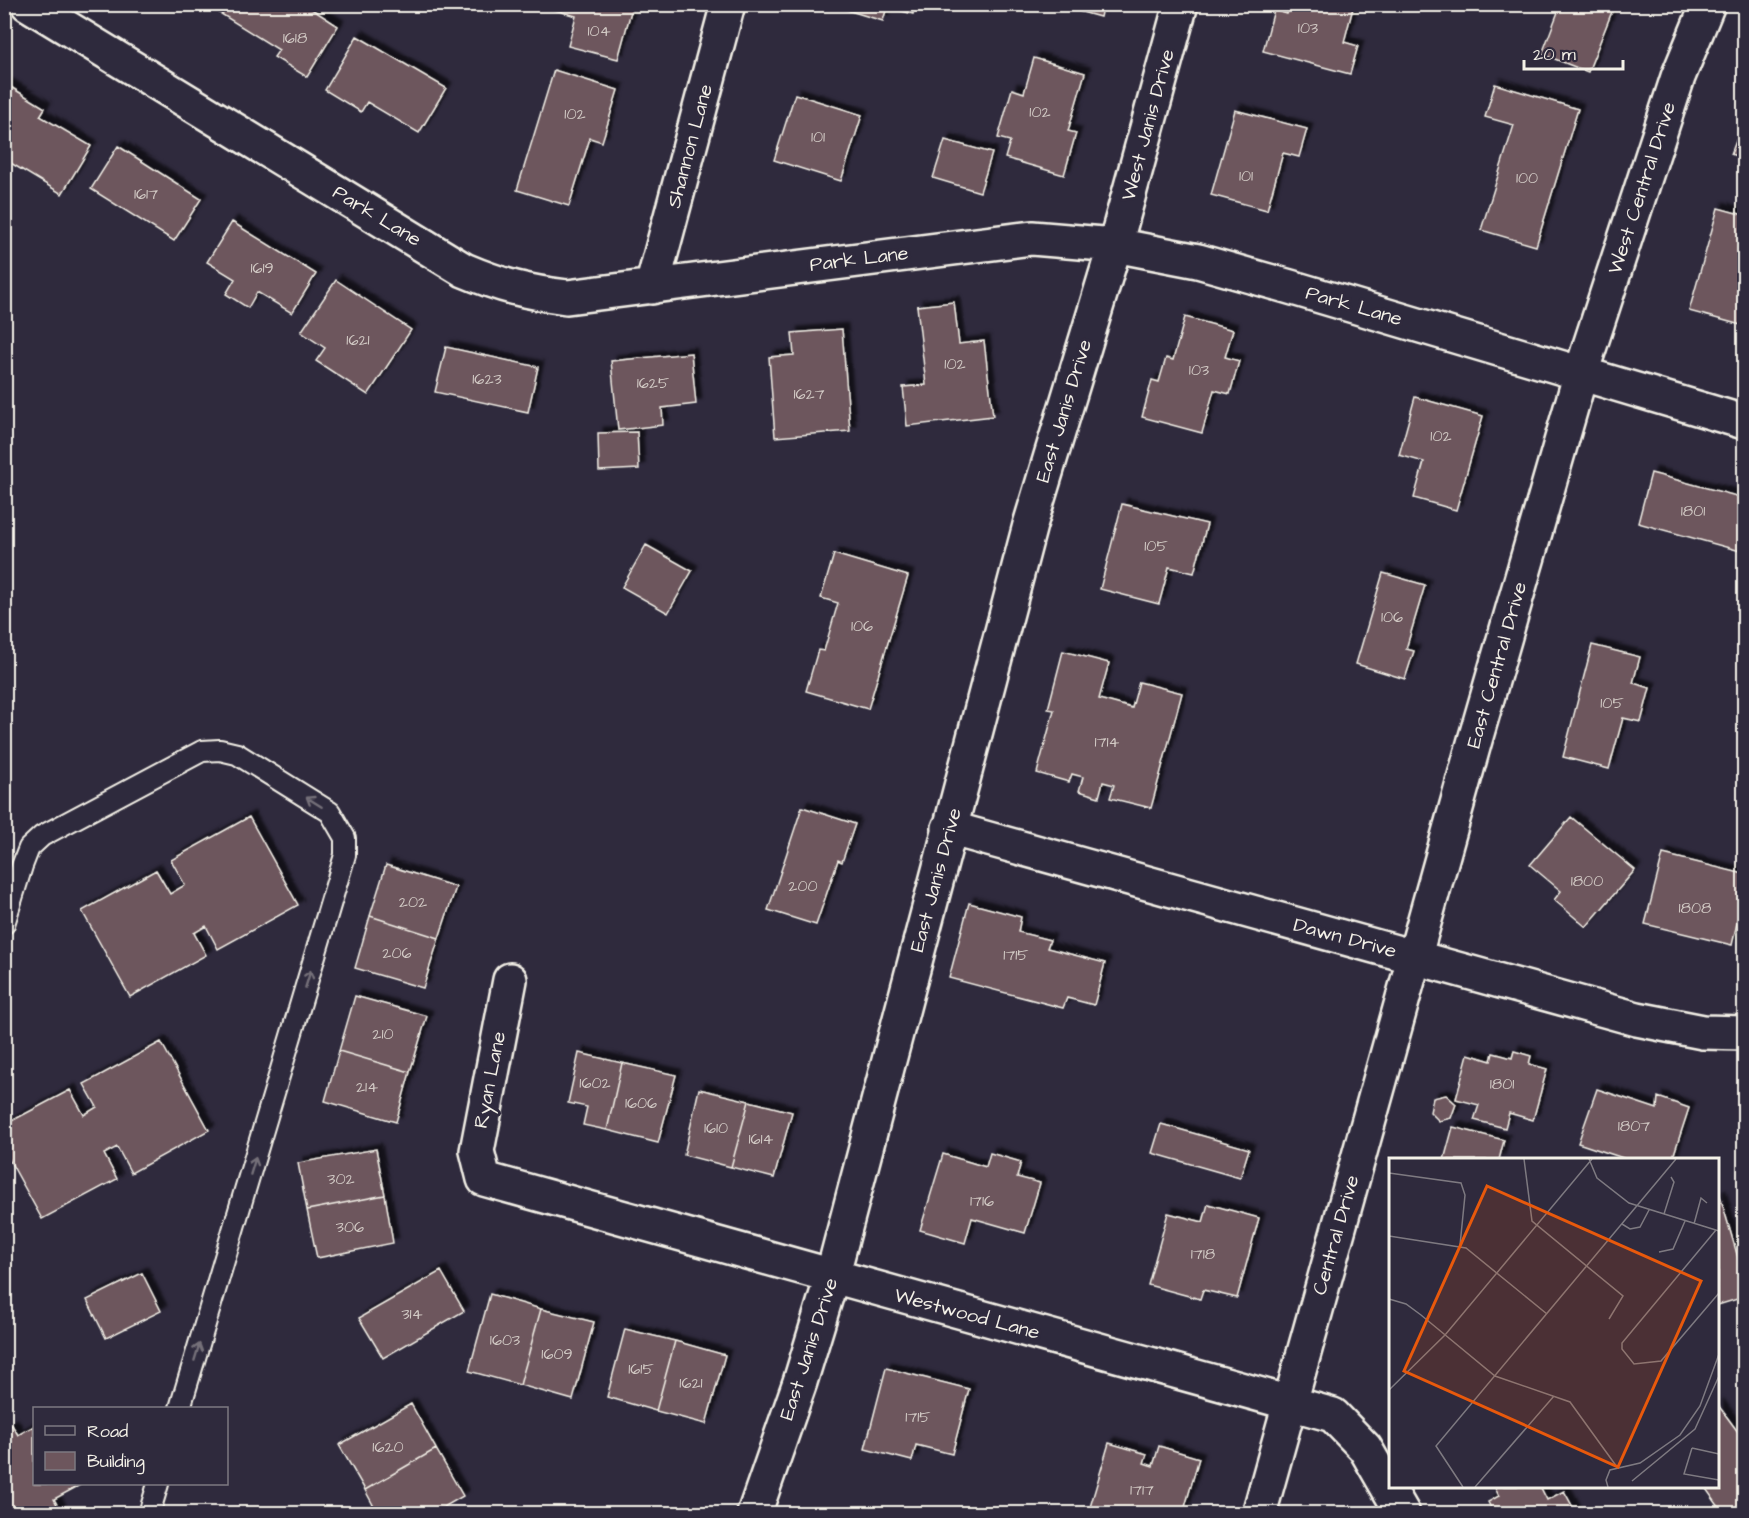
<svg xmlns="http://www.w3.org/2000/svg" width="1749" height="1518" font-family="'Architects Daughter',sans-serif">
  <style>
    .building { fill: #6d565d; stroke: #f4f1e8; stroke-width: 1.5; filter: url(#shadow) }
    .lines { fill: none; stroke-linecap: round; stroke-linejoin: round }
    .service-casing { stroke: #f4f1e8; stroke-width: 24 }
    .minor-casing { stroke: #f4f1e8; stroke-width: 38 }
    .service { stroke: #2f2a3d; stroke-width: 20 }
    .minor { stroke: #2f2a3d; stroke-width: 33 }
    .oneway { stroke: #747079 }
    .labels { text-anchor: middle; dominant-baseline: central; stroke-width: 6; stroke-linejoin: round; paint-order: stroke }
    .number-label { font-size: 16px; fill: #d2cac5 }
    .street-label { font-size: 20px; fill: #f4f1e8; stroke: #2f2a3d }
    .inset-road { fill: none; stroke: #7e7a81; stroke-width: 1.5 }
    .view { fill: #e8590c; fill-opacity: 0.15; stroke: #e8590c; stroke-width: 3 }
    .inset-edge { fill: none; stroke: #f4f1e8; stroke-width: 3 }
  </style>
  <defs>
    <filter id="shadow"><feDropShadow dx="5.5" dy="-5.5" stdDeviation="1.5" flood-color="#0009"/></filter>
  </defs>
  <rect width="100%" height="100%" fill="#2f2a3d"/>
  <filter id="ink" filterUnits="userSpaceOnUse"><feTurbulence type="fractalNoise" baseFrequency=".0167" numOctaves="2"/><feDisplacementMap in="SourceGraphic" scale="12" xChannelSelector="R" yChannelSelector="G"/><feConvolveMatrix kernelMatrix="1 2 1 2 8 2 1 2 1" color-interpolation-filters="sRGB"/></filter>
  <g filter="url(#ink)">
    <!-- building -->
    <path class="building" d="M223 4H304L338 26 307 77 274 57 279 50 218 12Z
      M534 4H633L618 59 568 46 576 16Z
      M827 4H915L913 14 887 7 883 21Z
      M1053 4H1103L1100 17Z
      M1290 4H1354L1344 42 1358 46 1350 74 1263 51 1274 10 1287 14Z
      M1561 4H1615L1588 72 1542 54Z
      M357 36 446 88 419 133 367 102 361 112 325 90Z
      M1034 58 1085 73 1068 131 1076 133 1064 175 1005 158 1010 141 998 138 1012 89 1024 93Z
      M554 70 618 90 602 142 590 138 569 206 517 190Z
      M4 83 45 108 40 116 91 146 62 194 4 159Z
      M1495 84 1578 109 1536 246 1481 230 1514 125 1485 117Z
      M795 94 862 115 841 181 774 160Z
      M1235 110 1307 129 1299 157 1283 153 1267 210 1211 195Z
      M1744 120V159L1731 154Z
      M945 140 992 153 980 192 933 178Z
      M118 146 201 199 174 241 91 189Z
      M1718 208 1744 215V315L1741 325 1689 311Z
      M232 222 316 274 292 313 257 292 248 308 226 294 235 279 207 262Z
      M336 280 411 330 368 395 316 361 325 348 301 332Z
      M954 302 959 344 984 341 993 416 907 426 903 387 926 385 917 306Z
      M1185 317 1233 330 1225 357 1239 361 1230 394 1214 390 1202 433 1142 417 1152 380 1159 382 1166 358 1173 360Z
      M842 329 850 431 775 437 769 357 794 355 792 333Z
      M446 347 538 367 528 412 435 392Z
      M691 353 696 404 662 408 663 425 618 430 611 361Z
      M1415 397 1483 416 1456 510 1414 498 1424 462 1399 455Z
      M637 432 639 469 599 471 598 433Z
      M1651 473 1744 498V552L1638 523Z
      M1122 504 1207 524 1194 573 1169 567 1159 604 1100 589Z
      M646 545 692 571 668 613 622 587Z
      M834 554 908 576 868 709 806 691 818 650 824 651 838 603 821 598Z
      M1383 573 1425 585 1406 649 1414 651 1405 679 1356 664Z
      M1592 645 1640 657 1633 683 1650 688 1641 722 1623 718 1609 769 1563 757Z
      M1063 651 1109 663 1099 699 1132 708 1139 682 1182 693 1151 808 1110 798 1114 785 1103 782 1099 797 1079 791 1083 777 1072 774 1069 782 1037 773 1054 710 1048 709Z
      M802 807 855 824 842 862 838 860 816 925 768 910Z
      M249 817 298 905 218 949 206 926 194 933 206 955 130 997 82 911 156 870 170 894 185 885 171 860Z
      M1571 817 1635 870 1586 927 1554 900 1561 891 1530 865Z
      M1663 854 1744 874V893L1732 945 1645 924Z
      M386 865 456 887 439 938 370 916Z
      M969 903 1021 917 1018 932 1050 940 1047 948 1105 963 1094 1005 1067 998 1063 1008 949 978Z
      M370 916 439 938 423 988 355 968Z
      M355 996 427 1016 410 1072 339 1051Z
      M161 1042 209 1130 131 1173 117 1147 104 1154 117 1179 42 1219 4 1150V1125L70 1090 84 1115 97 1107 84 1084Z
      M339 1051 410 1072 396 1122 325 1101Z
      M1514 1051 1531 1056 1529 1064 1547 1069 1533 1120 1509 1113 1505 1128 1474 1120 1479 1105 1456 1099 1468 1054 1491 1061 1493 1053 1512 1058Z
      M579 1053 622 1063 607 1130 583 1125 587 1107 568 1103Z
      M622 1063 676 1075 658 1143 607 1130Z
      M699 1089 749 1101 731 1167 684 1155Z
      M1597 1089 1657 1109 1658 1097 1689 1108 1672 1160H1622L1623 1158 1578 1143Z
      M1446 1095 1456 1104 1451 1118 1439 1121 1430 1112 1433 1098Z
      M749 1101 792 1112 774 1178 731 1167Z
      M1161 1124 1249 1149 1240 1178 1152 1153Z
      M1453 1127 1504 1140 1499 1160H1444Z
      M376 1149 385 1195 307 1210 298 1163Z
      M990 1153 1021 1162 1017 1177 1040 1183 1025 1233 972 1218 965 1243 920 1230 943 1154 986 1167Z
      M385 1195 393 1243 317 1258 307 1210Z
      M1720 1196 1744 1278V1297L1718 1305V1197Z
      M1208 1204 1259 1218 1237 1298 1203 1290 1200 1299 1148 1285 1168 1213 1203 1222Z
      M441 1271 464 1311 383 1358 359 1318Z
      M142 1273 161 1311 106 1338 87 1300Z
      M490 1294 541 1309 520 1385 469 1371Z
      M541 1309 594 1322 573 1400 520 1385Z
      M625 1329 675 1341 656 1411 607 1397Z
      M675 1341 725 1355 706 1424 656 1411Z
      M886 1368 969 1389 952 1454 916 1445 912 1461 865 1449Z
      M411 1404 436 1449 365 1490 339 1445Z
      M1718 1405 1744 1440V1513L1743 1511 1739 1514H1724L1704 1486H1718Z
      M12 1425 18 1435 34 1426V1484H82L54 1499 60 1510 54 1514H4V1429Z
      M1109 1443 1147 1454 1144 1463 1153 1466 1159 1446 1199 1458 1183 1514H1088Z
      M436 1449 463 1496 432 1514H378L365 1490Z
      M1494 1486H1540L1547 1500 1564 1491 1575 1511 1571 1514H1494L1488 1502 1499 1496Z"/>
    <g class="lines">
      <defs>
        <path id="service" d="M4 924 22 866 29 848 42 836 202 751 220 750 237 754 330 812 345 838V855L180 1408
          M149 1514 158 1484"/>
        <path id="minor" d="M28 4 464 270C502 286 526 292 567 297L1032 238 1115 245 1198 261 1290 287 1744 422
          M652 287 728 4
          M949 828 1637 1019 1703 1032 1744 1033
          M510 980 477 1151 484 1179 1333 1415 1365 1448 1403 1514
          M754 1514 800 1382 832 1277 1030 525 1115 245 1181 4
          M1259 1514 1475 740 1581 373 1678 77 1708 4"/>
      </defs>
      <!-- service casing -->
      <use href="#service" class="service-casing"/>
      <!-- minor casing -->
      <use href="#minor" class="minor-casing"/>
      <!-- service -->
      <use href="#service" class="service"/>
      <!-- minor -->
      <use href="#minor" class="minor"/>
    </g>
    <!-- one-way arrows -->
    <defs><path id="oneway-shaft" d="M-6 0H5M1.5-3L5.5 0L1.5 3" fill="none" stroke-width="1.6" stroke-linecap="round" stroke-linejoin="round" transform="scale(1.5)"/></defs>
    <g class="oneway">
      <use href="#oneway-shaft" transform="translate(314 802) rotate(-148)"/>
      <use href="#oneway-shaft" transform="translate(308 979) rotate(-73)"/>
      <use href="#oneway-shaft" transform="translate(253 1166) rotate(-73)"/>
      <use href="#oneway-shaft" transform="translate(197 1352) rotate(-73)"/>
    </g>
  </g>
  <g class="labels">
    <!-- number labels -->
    <g class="number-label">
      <text x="1308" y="28">103</text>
      <text x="599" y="31">104</text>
      <text x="295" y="38">1618</text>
      <text x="1040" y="112">102</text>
      <text x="575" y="114">102</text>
      <text x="818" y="137">101</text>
      <text x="1246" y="176">101</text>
      <text x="1527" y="178">100</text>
      <text x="146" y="194">1617</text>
      <text x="262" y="268">1619</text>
      <text x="358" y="340">1621</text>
      <text x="955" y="364">102</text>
      <text x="1199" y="370">103</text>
      <text x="487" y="379">1623</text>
      <text x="653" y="383">1625</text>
      <text x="809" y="394">1627</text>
      <text x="1441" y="436">102</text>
      <text x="1693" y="511">1801</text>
      <text x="1156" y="546">105</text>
      <text x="1392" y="617">106</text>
      <text x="862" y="626">106</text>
      <text x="1612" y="703">105</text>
      <text x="1107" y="742">1714</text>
      <text x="1587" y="881">1800</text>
      <text x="803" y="886">200</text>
      <text x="413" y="902">202</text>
      <text x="1695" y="908">1808</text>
      <text x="397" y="953">206</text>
      <text x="1016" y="955">1715</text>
      <text x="383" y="1034">210</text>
      <text x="595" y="1083">1602</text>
      <text x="1502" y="1084">1801</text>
      <text x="367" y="1087">214</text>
      <text x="641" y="1103">1606</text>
      <text x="1634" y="1126">1807</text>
      <text x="716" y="1128">1610</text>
      <text x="761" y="1139">1614</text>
      <text x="341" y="1179">302</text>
      <text x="982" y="1201">1716</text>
      <text x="350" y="1227">306</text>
      <text x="1203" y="1254">1718</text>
      <text x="412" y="1314">314</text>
      <text x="505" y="1340">1603</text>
      <text x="557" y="1354">1609</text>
      <text x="641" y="1369">1615</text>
      <text x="691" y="1383">1621</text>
      <text x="918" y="1417">1715</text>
      <text x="388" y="1447">1620</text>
      <text x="1142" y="1490">1717</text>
    </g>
    <!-- street labels -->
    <g class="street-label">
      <text transform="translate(1148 125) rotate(-75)">West Janis Drive</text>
      <text transform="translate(690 146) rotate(-75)">Shannon Lane</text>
      <text transform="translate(1642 188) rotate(-72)">West Central Drive</text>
      <text transform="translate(377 216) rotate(31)">Park Lane</text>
      <text transform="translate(859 259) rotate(-7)">Park Lane</text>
      <text transform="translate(1354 306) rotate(16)">Park Lane</text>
      <text transform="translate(1064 411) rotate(-73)">East Janis Drive</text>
      <text transform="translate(1497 665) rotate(-74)">East Central Drive</text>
      <text transform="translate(936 880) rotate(-75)">East Janis Drive</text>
      <text transform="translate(1345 938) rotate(15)">Dawn Drive</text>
      <text transform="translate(490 1080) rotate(-79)">Ryan Lane</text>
      <text transform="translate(1336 1235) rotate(-74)">Central Drive</text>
      <text transform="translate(967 1314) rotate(15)">Westwood Lane</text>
      <text transform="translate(809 1349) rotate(-72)">East Janis Drive</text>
    </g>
  </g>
  <!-- overview -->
  <g transform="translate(1389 1158)">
    <rect width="330" height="330" fill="#2f2a3d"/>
    <path class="inset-road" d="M135 1 143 63 234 138 220 161M200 1 208 20 240 45 330 73M0 15 72 25 76 37 71 87M275 56 285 24 282 19M233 66 241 71 251 69 260 52M305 66 312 40 318 45M327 72 233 185V191L245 206 272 203 330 135M0 78 77 90 158 156M270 94 284 91 296 63M0 141 17 146 32 157 106 218 181 244 228 309M0 232 56 177 203 1M303 290 295 316 330 322M303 290 330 296M243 323 306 271 330 218M74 329 47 288 287 1M86 329 165 238M219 329 217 322 221 312 251 305 291 277 311 248 330 196"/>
    <path class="view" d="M98 28 312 123 229 309 15 213Z"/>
    <rect width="330" height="330" class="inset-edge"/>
  </g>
  <!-- margin -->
  <rect width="1749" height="1518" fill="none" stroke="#2f2a3d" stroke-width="24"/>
  <rect x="12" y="12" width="1725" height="1494" fill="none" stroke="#f4f1e8" stroke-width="2" filter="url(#ink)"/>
  <!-- legend -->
  <rect x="33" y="1407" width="195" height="78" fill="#2f2a3d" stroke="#7e7a81" stroke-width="1.5"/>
  <rect x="45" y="1426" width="30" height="9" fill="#2f2a3d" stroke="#7e7a81" stroke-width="1.5"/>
  <text x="87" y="1437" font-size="18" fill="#f4f1e8">Road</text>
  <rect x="45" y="1452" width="30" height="18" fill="#6d565d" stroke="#7e7a81" stroke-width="1.5"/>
  <text x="87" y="1467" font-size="18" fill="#f4f1e8">Building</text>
  <!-- scale -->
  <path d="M1524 60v9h99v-9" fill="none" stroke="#f4f1e8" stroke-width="3"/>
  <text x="1533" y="60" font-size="18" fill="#f4f1e8" stroke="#2f2a3d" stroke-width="4.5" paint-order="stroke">20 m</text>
</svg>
